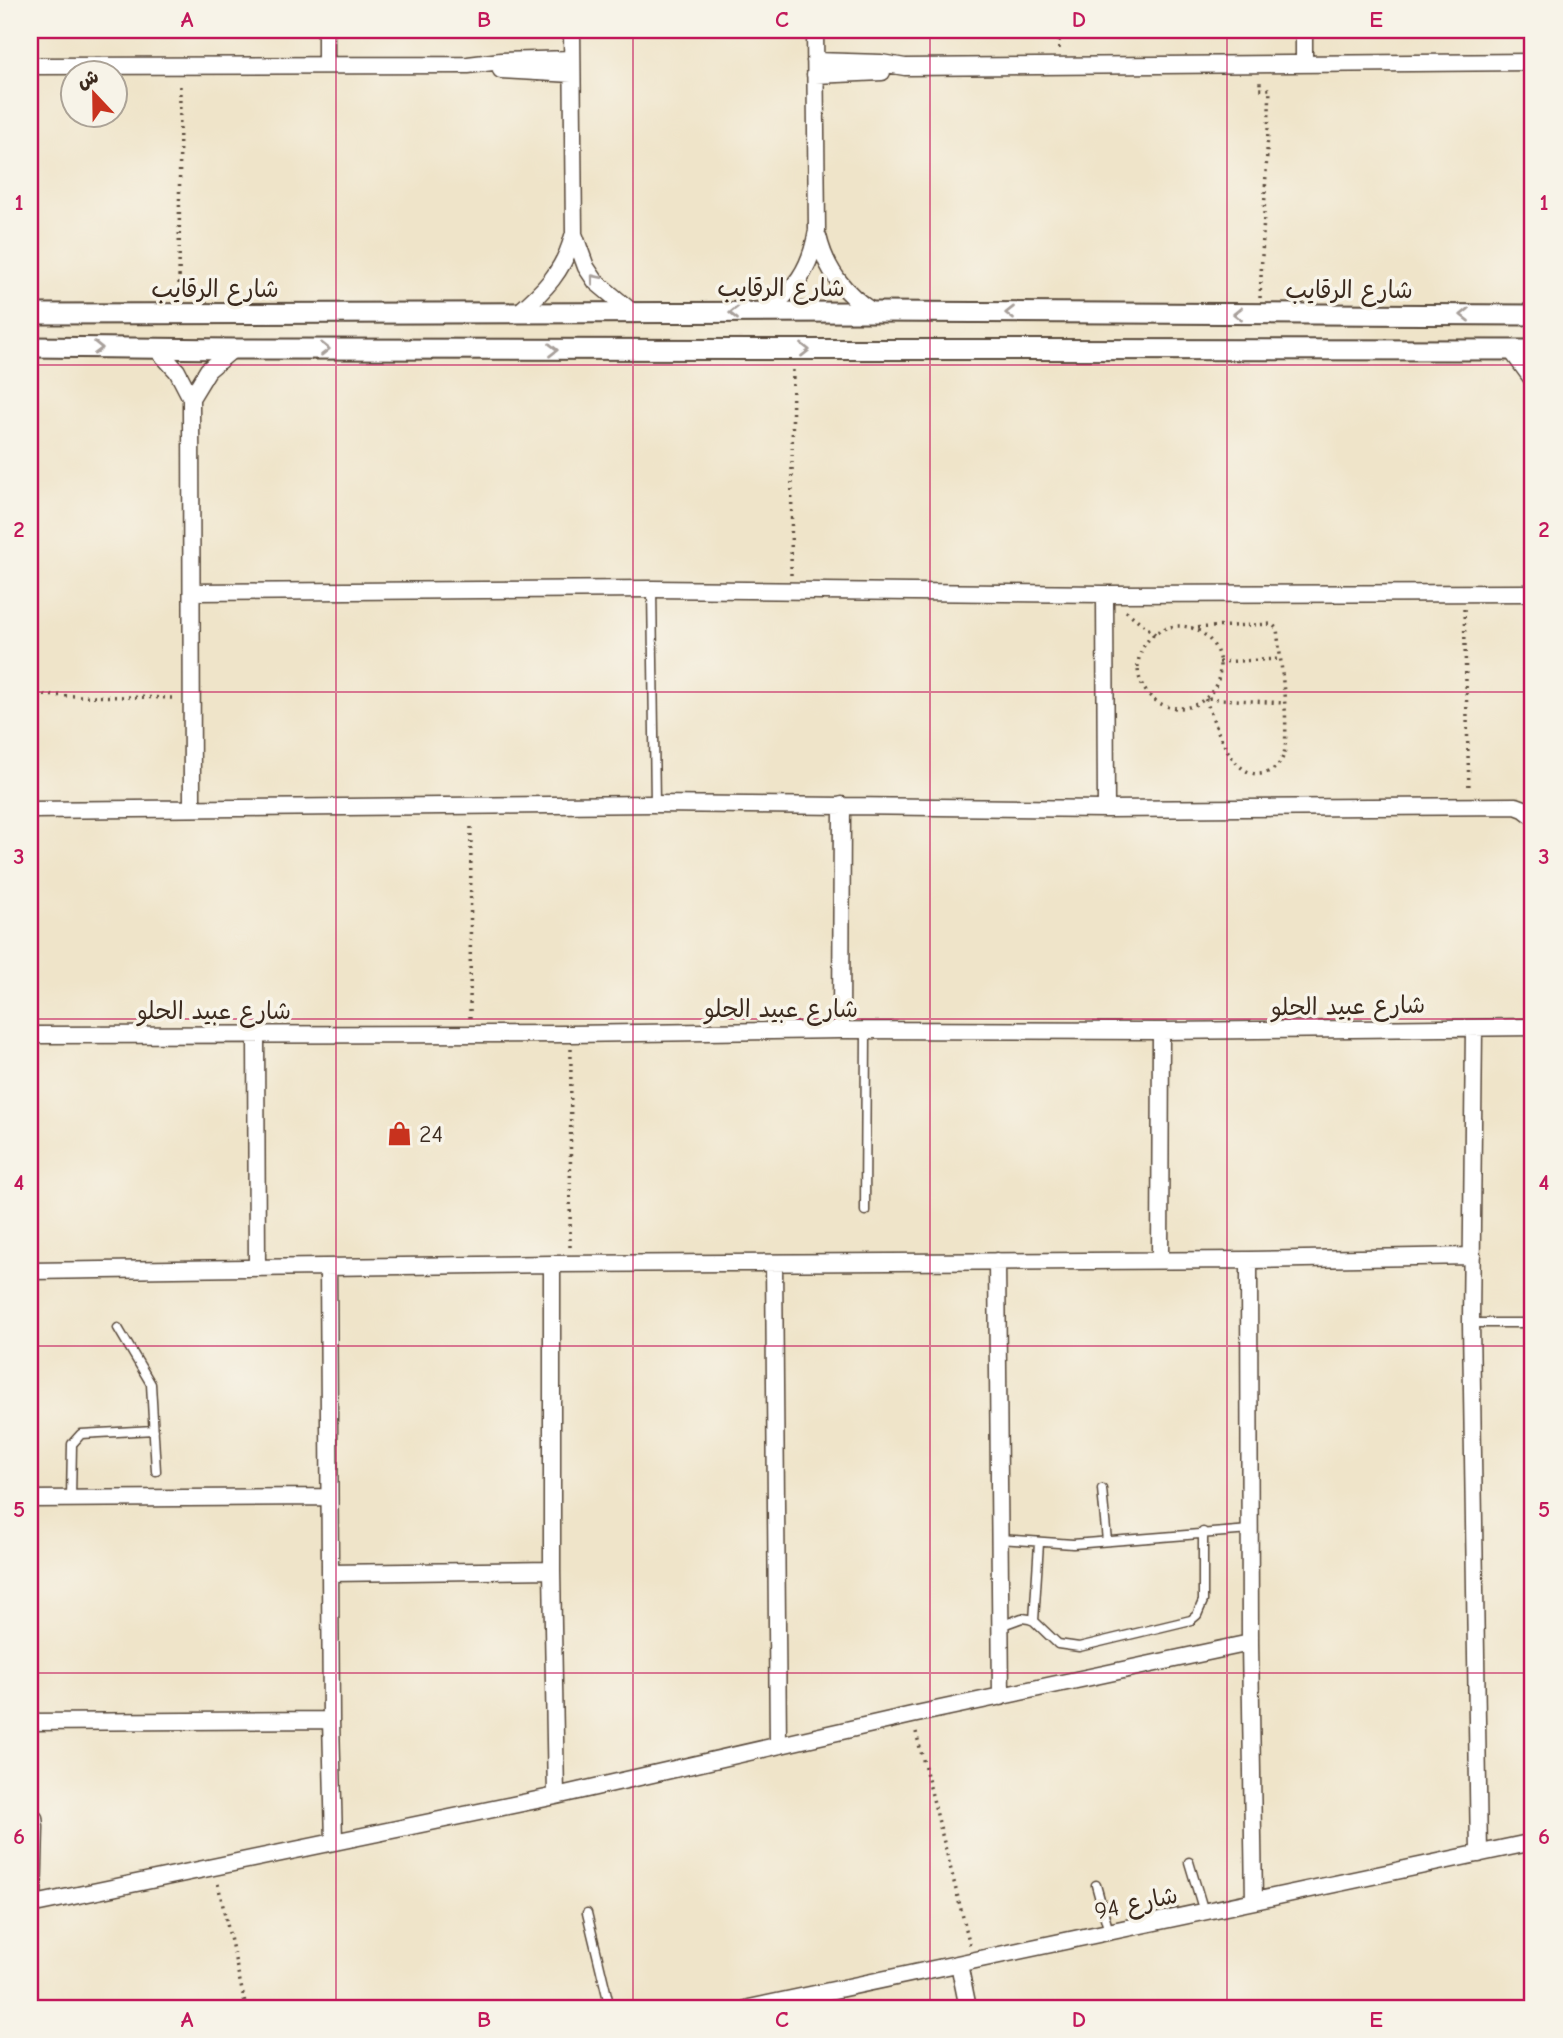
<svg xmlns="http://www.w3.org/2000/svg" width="1563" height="2038" font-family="'Comic Neue','Playpen Sans Arabic',sans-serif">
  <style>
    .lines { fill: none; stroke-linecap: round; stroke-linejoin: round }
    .service-casing { stroke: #564638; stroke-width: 11 }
    .minor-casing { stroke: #564638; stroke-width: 19 }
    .tertiary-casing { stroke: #564638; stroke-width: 23 }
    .path { stroke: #564638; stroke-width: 3.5; stroke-dasharray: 2 5; stroke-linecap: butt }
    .service { stroke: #fff; stroke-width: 8 }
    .minor { stroke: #fff; stroke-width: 16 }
    .tertiary { stroke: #fff; stroke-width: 19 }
    .oneway { stroke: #a79f9a }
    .grid { fill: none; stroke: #c2185b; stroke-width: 2; stroke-opacity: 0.55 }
    .labels { text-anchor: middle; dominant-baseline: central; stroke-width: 7; stroke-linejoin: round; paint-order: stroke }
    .street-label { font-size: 24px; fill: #3b2a1e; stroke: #f7f3e8 }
    .poi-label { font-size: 24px; fill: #3b2a1e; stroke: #f7f3e8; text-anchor: start }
    .neatline { fill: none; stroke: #c2185b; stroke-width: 2.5 }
    .grid-label { font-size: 23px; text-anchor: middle; font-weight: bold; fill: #c2185b }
  </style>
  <rect width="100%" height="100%" fill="#f7f3e8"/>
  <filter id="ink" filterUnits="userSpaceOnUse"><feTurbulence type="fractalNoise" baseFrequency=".0143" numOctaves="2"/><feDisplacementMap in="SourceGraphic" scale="14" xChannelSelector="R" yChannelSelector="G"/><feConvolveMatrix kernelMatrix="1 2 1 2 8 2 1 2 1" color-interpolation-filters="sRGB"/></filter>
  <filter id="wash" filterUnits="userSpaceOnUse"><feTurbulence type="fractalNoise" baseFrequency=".00686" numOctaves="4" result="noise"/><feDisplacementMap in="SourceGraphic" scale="28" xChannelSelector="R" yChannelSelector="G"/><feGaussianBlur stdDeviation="1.57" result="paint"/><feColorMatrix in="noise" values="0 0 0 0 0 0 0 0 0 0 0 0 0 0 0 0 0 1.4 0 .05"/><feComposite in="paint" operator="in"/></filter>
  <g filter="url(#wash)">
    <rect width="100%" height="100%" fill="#efe4c9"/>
  </g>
  <g filter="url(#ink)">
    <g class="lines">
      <defs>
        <path id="service" d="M652 589 655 804
          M865 1211 866 1031
          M1471 1323H1533
          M118 1328 151 1384 156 1471
          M1102 1489 1107 1541
          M71 1499 72 1444 81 1434 154 1430
          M999 1539 1073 1544 1250 1530
          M1034 1621 1039 1543
          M1000 1626 1022 1618 1029 1619 1034 1621 1058 1644 1079 1647 1191 1620 1197 1615 1203 1601V1532
          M30 1805 38 1817 39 1827 37 1903
          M1189 1862 1204 1912
          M1096 1885 1109 1932
          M587 1913 610 2008"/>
        <path id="minor" d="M326 30V65
          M572 30 574 234 586 267 596 282 632 312
          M1304 30V64
          M815 61 881 63 905 67 1533 62
          M30 66 468 65 501 61 572 59
          M501 70 572 74
          M815 75 882 72
          M818 236C826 270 844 293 873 312
          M762 313C795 292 811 268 817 230L815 30
          M517 314C544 291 564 271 573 236
          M157 349 177 371 191 398 192 808
          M1511 350 1533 380
          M191 398 208 370 233 349
          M192 592 652 589 1105 594 1533 593
          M1105 594 1106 809
          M30 810 655 804 1106 809 1516 806 1524 809 1533 816
          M1474 1028 1471 1323 1479 1854
          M841 1030 842 805
          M256 1034 257 1268
          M30 1035 571 1034 841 1030 1161 1031 1533 1027
          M1160 1260 1161 1031
          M1249 1260 1250 1643 1254 1901
          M997 1261 1001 1697
          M774 1263 778 1745
          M552 1264V1570L556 1796
          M328 1267 331 1720 334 1842
          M30 1271 552 1264 1249 1260 1472 1256
          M30 1499 329 1497
          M330 1573 552 1570
          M30 1722 331 1720
          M30 1905 556 1796 912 1715 1250 1643
          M959 1964 968 2008
          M749 2008 1533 1842"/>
        <path id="tertiary" d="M30 314 873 312 1533 315
          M30 347 233 349 1533 350"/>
      </defs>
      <!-- service casing -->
      <use href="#service" class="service-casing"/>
      <!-- minor casing -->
      <use href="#minor" class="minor-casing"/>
      <!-- tertiary casing -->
      <use href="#tertiary" class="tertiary-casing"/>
      <!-- path -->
      <path class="path" d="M1059 49V30
        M179 298 180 81
        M1260 298 1270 89H1260V80
        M791 575 793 366
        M1464 609 1469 790
        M1126 611 1155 634
        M1138 667a41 41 0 1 1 82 0a41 41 0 1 1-82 0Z
        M1191 628 1272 624 1277 629C1281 664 1288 714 1285 748 1284 759 1278 768 1268 772 1232 786 1215 722 1205 698L1284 703
        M1219 662 1280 659
        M30 695 176 698
        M470 1018 471 823
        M570 1247 571 1049
        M916 1732 970 1945
        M218 1884 246 2008"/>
      <!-- service -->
      <use href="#service" class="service"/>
      <!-- minor -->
      <use href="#minor" class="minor"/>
      <!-- tertiary -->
      <use href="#tertiary" class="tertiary"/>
    </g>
    <!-- one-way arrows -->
    <defs><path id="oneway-chevron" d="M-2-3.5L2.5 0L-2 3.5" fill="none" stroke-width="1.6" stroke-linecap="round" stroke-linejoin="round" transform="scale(1.75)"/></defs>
    <g class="oneway">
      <use href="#oneway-chevron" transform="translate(595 279) rotate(-130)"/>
      <use href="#oneway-chevron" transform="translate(734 313) rotate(-180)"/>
      <use href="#oneway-chevron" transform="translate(1010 313) rotate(-180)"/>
      <use href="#oneway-chevron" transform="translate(1238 314) rotate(-180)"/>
      <use href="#oneway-chevron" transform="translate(1465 315) rotate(-180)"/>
      <use href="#oneway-chevron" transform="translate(98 348) rotate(1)"/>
      <use href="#oneway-chevron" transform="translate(325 349)"/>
      <use href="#oneway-chevron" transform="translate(553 350)"/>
      <use href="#oneway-chevron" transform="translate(805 350)"/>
    </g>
  </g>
  <!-- grid -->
  <path class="grid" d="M336 30V2008M633 30V2008M930 30V2008M1227 30V2008M30 365H1533M30 692H1533M30 1019H1533M30 1346H1533M30 1673H1533"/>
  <!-- icons -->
  <defs>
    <symbol id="shop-bare" viewBox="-9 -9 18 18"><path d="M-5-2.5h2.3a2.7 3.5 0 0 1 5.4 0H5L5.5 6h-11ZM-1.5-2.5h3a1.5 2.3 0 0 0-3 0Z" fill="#c8321e" stroke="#f7f3e8" stroke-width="2.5" paint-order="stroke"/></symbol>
  </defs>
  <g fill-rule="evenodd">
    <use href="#shop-bare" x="382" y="1116" width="35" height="35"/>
  </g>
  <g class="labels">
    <!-- street labels -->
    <g class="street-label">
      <text x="781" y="288">شارع الرقايب</text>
      <text x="215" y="289">شارع الرقايب</text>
      <text x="1349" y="290">شارع الرقايب</text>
      <text transform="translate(1348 1006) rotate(-1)">شارع عبيد الحلو</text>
      <text x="781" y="1009">شارع عبيد الحلو</text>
      <text x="214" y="1011">شارع عبيد الحلو</text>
      <text transform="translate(1136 1903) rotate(-12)">شارع 94</text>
    </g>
    <!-- poi labels -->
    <g class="poi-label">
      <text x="419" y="1134">24</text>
    </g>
  </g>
  <!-- margin -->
  <rect width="1563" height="2038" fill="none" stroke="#f7f3e8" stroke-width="77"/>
  <!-- north arrow -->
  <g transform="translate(94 94) rotate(338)"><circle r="33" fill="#f7f3e8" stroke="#aca397" stroke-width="2"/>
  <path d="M0-5L12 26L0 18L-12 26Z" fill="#c8321e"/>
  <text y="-10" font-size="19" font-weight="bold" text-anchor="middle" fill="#3b2a1e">ش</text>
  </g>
  <rect x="38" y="38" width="1486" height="1962" class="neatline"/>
  <g class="grid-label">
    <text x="187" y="27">A</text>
    <text x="484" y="27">B</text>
    <text x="782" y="27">C</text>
    <text x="1079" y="27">D</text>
    <text x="1376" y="27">E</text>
    <text x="19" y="210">1</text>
    <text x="1544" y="210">1</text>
    <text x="19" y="537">2</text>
    <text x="1544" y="537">2</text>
    <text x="19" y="864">3</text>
    <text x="1544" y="864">3</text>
    <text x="19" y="1190">4</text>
    <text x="1544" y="1190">4</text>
    <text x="19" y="1517">5</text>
    <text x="1544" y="1517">5</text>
    <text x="19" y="1844">6</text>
    <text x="1544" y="1844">6</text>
    <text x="187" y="2027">A</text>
    <text x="484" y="2027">B</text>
    <text x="782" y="2027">C</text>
    <text x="1079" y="2027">D</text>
    <text x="1376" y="2027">E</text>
  </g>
</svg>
